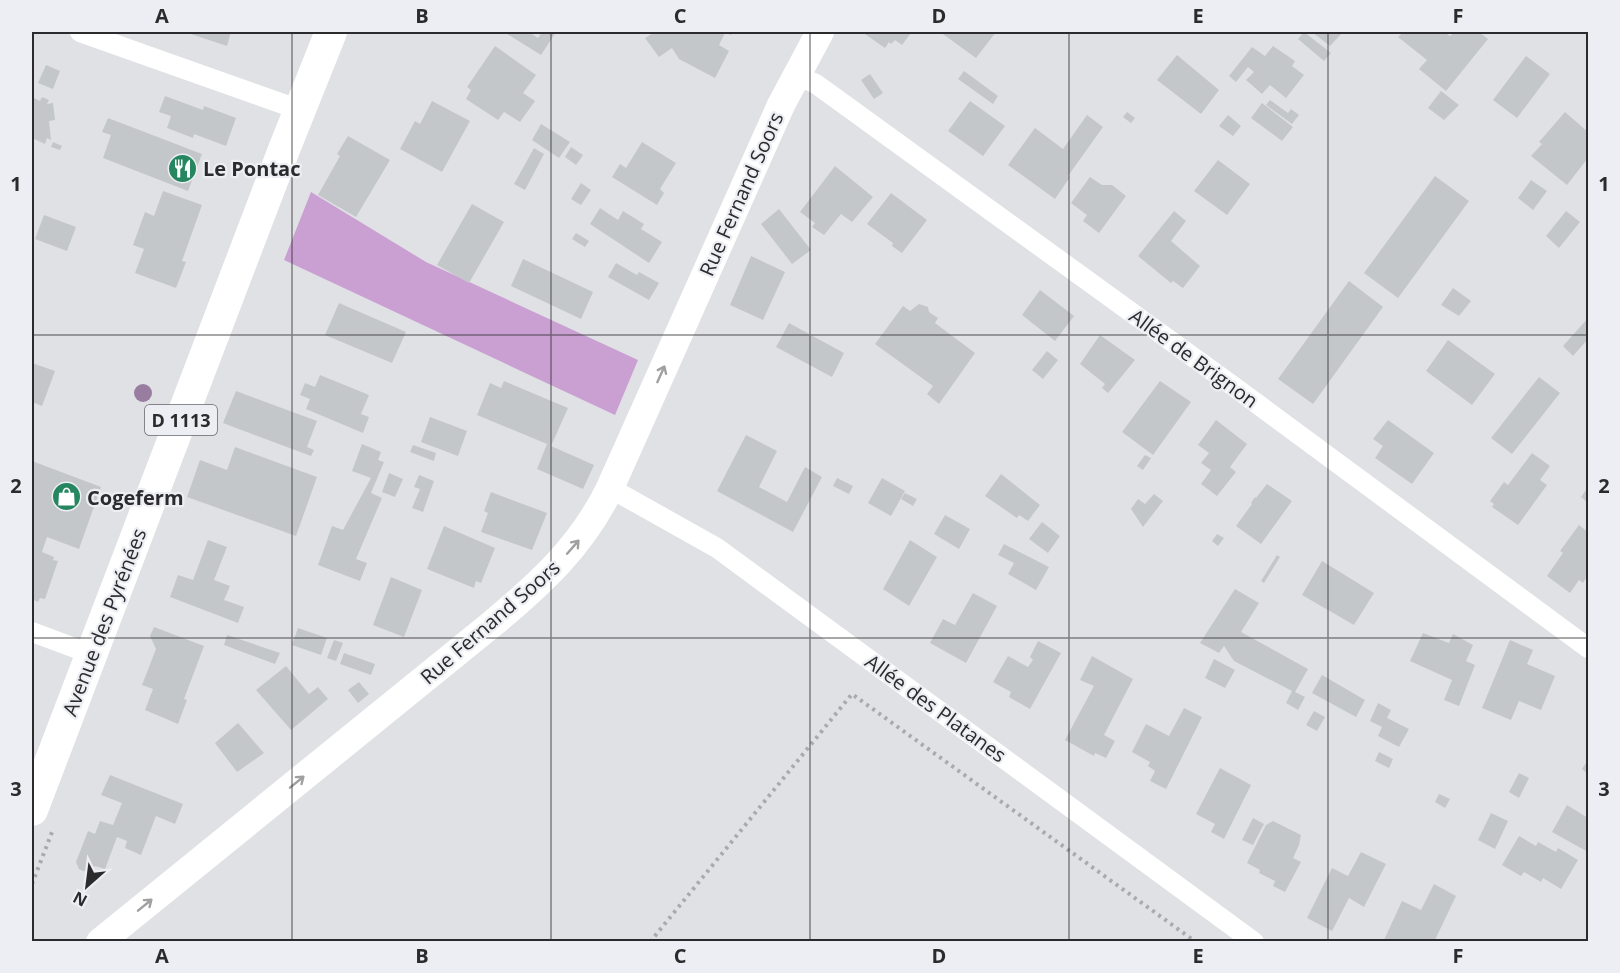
<svg xmlns="http://www.w3.org/2000/svg" width="1620" height="973" font-family="'Open Sans',sans-serif">
  <style>
    .green { fill: #caa0d3 }
    .building { fill: #c4c7ca }
    .lines { fill: none; stroke-linecap: round; stroke-linejoin: round }
    .path { stroke: #aaaaae; stroke-width: 4; stroke-dasharray: 3 4.5; stroke-linecap: butt }
    .street { stroke: #fff; stroke-width: 20 }
    .secondary { stroke: #fff; stroke-width: 28 }
    .primary { stroke: #fff; stroke-width: 32 }
    .tree { fill: #997da1 }
    .oneway { stroke: #a0a0a0 }
    .grid { fill: none; stroke: #2b2b2d; stroke-width: 1.5; stroke-opacity: 0.55 }
    .labels { text-anchor: middle; dominant-baseline: central; stroke-width: 4.5; stroke-linejoin: round; paint-order: stroke }
    .shield { fill: #edeef3; stroke: #656668; stroke-width: 1.5 }
    .shield-label { font-size: 18px; font-weight: bold; fill: #2b2b2d }
    .poi-label { font-size: 20px; font-weight: bold; fill: #2b2b2d; stroke: #edeef3; text-anchor: start }
    .street-label { font-size: 20px; fill: #2b2b2d; stroke: #edeef3 }
    .neatline { fill: none; stroke: #2b2b2d; stroke-width: 2 }
    .grid-label { font-size: 20px; text-anchor: middle; font-weight: bold; fill: #2b2b2d }
  </style>
  <rect width="100%" height="100%" fill="#e0e1e5"/>
  <!-- green -->
  <path class="green" d="M311 192 426 262 638 360 615 415 284 260Z"/>
  <!-- building -->
  <path class="building" d="M185 32H231L227 46Z
    M504 32H529L538 38 542 32H556L541 55Z
    M655 32H734L731 35 725 33 719 45 729 51 715 78 679 59 672 48 659 57 645 38Z
    M862 32H909L911 33 902 45 895 40 891 44 889 42 885 48Z
    M940 32H996L976 58Z
    M1304 32 1331 53 1324 61 1298 39Z
    M1312 32H1343L1330 46Z
    M1403 32H1444L1450 36 1454 32H1479L1488 39 1446 91 1419 69 1427 60 1398 37Z
    M495 46 536 75 523 93 535 101 520 122 504 112 498 120 466 99 471 90 467 87Z
    M1273 46 1295 61 1292 66 1304 75 1286 98 1270 85 1262 94 1246 80 1254 72 1248 67 1236 82 1229 76 1252 47 1265 56Z
    M1177 55 1219 90 1201 114 1157 80Z
    M1526 56 1550 74 1517 118 1493 100Z
    M46 65 60 71 53 89 38 83Z
    M964 71 998 96 993 104 958 79Z
    M870 74 883 93 874 99 861 80Z
    M1441 91 1459 105 1444 120 1428 108Z
    M165 96 203 110 204 106 236 118 226 146 194 134 193 138 167 128 171 116 159 112Z
    M32 97 40 101 42 97 49 100 47 104 53 103 55 120 49 121 51 140 47 138 45 144 32 138Z
    M1270 100 1288 113 1291 109 1299 115 1292 124 1266 105Z
    M432 101 470 121 442 172 400 149 415 121 420 124Z
    M970 101 1005 126 983 156 948 131Z
    M1262 103 1293 127 1282 141 1251 118Z
    M1127 112 1135 118 1131 123 1123 117Z
    M1565 112 1588 132V158L1567 185 1531 156 1542 144 1539 142Z
    M1087 115 1103 127 1068 176 1070 177 1055 199 1008 165 1035 128 1063 149Z
    M1228 115 1241 126 1233 136 1219 126Z
    M108 118 202 154 188 191 103 158 111 135 102 132Z
    M541 124 570 142 559 158 532 140Z
    M348 136 390 160 356 217 318 195 340 156 337 154Z
    M53 142 62 146 60 150 51 147Z
    M642 142 676 163 660 189 664 193 657 205 612 177 620 164 626 168Z
    M571 147 583 155 576 165 565 157Z
    M534 148 544 154 525 190 514 184Z
    M1218 160 1250 184 1227 215 1194 191Z
    M835 166 873 197 852 222 841 214 824 235 812 227 815 223 800 212Z
    M1435 176 1469 201 1398 298 1364 273Z
    M1090 177 1102 185H1112L1126 196 1099 233 1083 221 1087 215 1071 203Z
    M1531 180 1547 191 1533 210 1518 198Z
    M581 183 591 190 581 205 571 199Z
    M163 191 202 205 182 261 186 262 176 288 135 273 144 249 133 245 145 212 154 216Z
    M891 193 927 220 902 253 892 246 893 243 867 224Z
    M472 204 504 222 469 283 437 265Z
    M600 208 618 220 623 211 644 224 641 229 662 242 649 263 590 224Z
    M779 209 811 250 792 264 761 224Z
    M1174 211 1186 221 1171 241 1200 266 1183 288 1173 281 1171 283 1138 256Z
    M1566 211 1580 222 1559 248 1546 236Z
    M44 215 76 227 67 251 35 239Z
    M576 233 589 241 585 247 572 239Z
    M751 256 785 272 763 320 730 305Z
    M523 259 593 292 581 319 511 286Z
    M616 263 637 275 639 272 659 283 649 300 608 277Z
    M1349 281 1383 307 1313 404 1278 379Z
    M1453 288 1471 301 1459 316 1441 305Z
    M1040 290 1074 316 1055 341 1022 315Z
    M339 303 406 332 392 363 325 335Z
    M919 304 928 307 929 312 938 318 935 323 975 353 939 404 927 394 933 386 875 344 903 306 910 311Z
    M1588 318V339L1573 356 1563 346Z
    M789 323 844 353 832 377 776 347Z
    M1100 335 1135 360 1108 393 1102 388 1105 384 1080 364Z
    M1448 340 1495 374 1472 405 1426 371Z
    M1047 351 1058 360 1043 379 1032 370Z
    M32 363 55 371 42 406 32 402Z
    M320 375 369 395 361 414 369 417 363 433 306 409 310 399 300 395 305 383 315 387Z
    M1539 377 1560 393 1512 454 1491 438Z
    M504 381 568 408 551 446 594 465 583 489 537 469 547 444 477 415 490 383 501 388Z
    M1160 381 1191 402 1153 455 1122 432Z
    M236 391 317 421 307 447 314 450 311 456 223 423Z
    M430 417 467 431 458 456 421 442Z
    M1216 420 1247 444 1230 467 1236 472 1217 496 1201 484 1211 470 1201 463 1209 453 1198 445Z
    M1388 420 1434 453 1412 484 1375 458 1383 446 1373 439Z
    M746 435 777 451 759 487 787 502 805 467 822 477 793 532 717 491Z
    M362 444 381 452 378 460 384 462 371 493 382 498 356 559 367 563 360 581 318 565 332 526 343 530 371 478 352 471Z
    M413 445 436 453 434 461 410 452Z
    M235 447 317 477 296 536 187 497 200 460 227 470Z
    M1532 453 1550 466 1540 480 1547 485 1518 525 1492 507 1494 504 1490 501 1504 482 1508 485Z
    M1145 455 1151 458 1143 470 1137 466Z
    M32 461 101 487 79 549 47 537 42 552 54 557 53 560 58 561 45 599 40 598 38 602 32 599Z
    M389 473 403 479 395 497 382 492Z
    M1001 474 1040 505 1028 521 1019 515 1017 518 985 496Z
    M419 475 434 481 423 512 412 508 420 489 414 487Z
    M837 478 853 486 849 494 833 486Z
    M882 478 905 491 891 516 868 503Z
    M1267 484 1292 501 1261 544 1236 526 1252 504 1251 503 1255 497 1256 498Z
    M1588 487V503L1581 497Z
    M491 492 547 513 532 550 481 532 488 513 484 511Z
    M905 493 917 499 913 506 901 499Z
    M1154 494 1163 501 1143 527 1131 509 1138 499 1145 504Z
    M945 515 970 529 959 549 934 534Z
    M1042 522 1060 536 1048 553 1029 539Z
    M1579 525 1588 532V575L1583 583 1579 580 1570 593 1547 576 1563 553 1560 551Z
    M444 526 495 548 481 583 476 581 474 588 427 569Z
    M1217 534 1224 538 1218 546 1212 541Z
    M208 540 227 547 214 580 230 586 224 600 244 607 238 623 170 597 178 575 193 580Z
    M910 540 937 557 909 606 883 589Z
    M1004 544 1049 567 1036 590 1008 574 1014 563 998 555Z
    M1277 555 1280 557 1264 583 1261 581Z
    M1322 561 1374 593 1354 625 1302 595Z
    M391 577 422 590 404 637 373 625Z
    M1235 589 1259 603 1241 632 1308 669 1295 692 1305 697 1298 710 1286 703 1292 691 1234 661 1224 646 1219 653 1200 643Z
    M973 593 997 606 966 663 930 643 943 619 955 625Z
    M154 627 204 646 184 699 187 700 178 724 145 710 153 689 142 685 156 649 150 636Z
    M298 628 327 638 321 655 292 645Z
    M1423 633 1449 643 1453 634 1473 645 1466 661 1475 665 1459 706 1444 700 1452 680 1410 661Z
    M227 635 280 653 275 664 224 645Z
    M334 640 343 643 336 661 327 658Z
    M1510 640 1533 650 1527 664 1555 676 1541 710 1519 701 1511 720 1482 708Z
    M1038 641 1061 653 1030 709 1009 697 1011 692 993 682 1008 656 1028 667 1033 660 1030 657Z
    M344 653 375 664 371 675 340 664Z
    M1092 656 1133 679 1104 735 1115 741 1106 758 1095 753 1094 756 1065 740 1094 686 1080 680Z
    M1214 659 1235 670 1225 688 1205 678Z
    M286 666 309 694 318 687 328 699 291 730 256 690Z
    M1322 675 1365 700 1356 717 1312 693Z
    M359 682 369 694 358 703 348 690Z
    M1378 703 1391 710 1387 718 1409 729 1399 747 1378 736 1382 727 1370 721Z
    M1184 708 1202 717 1166 789 1150 781 1155 771 1148 766 1150 762 1132 752 1146 724 1169 736Z
    M1314 711 1325 717 1317 731 1306 725Z
    M238 723 264 753 237 772 215 743Z
    M1379 752 1393 759 1389 768 1375 761Z
    M1588 760V774L1582 769Z
    M1220 768 1251 785 1224 839 1211 832 1215 824 1196 814Z
    M1519 773 1529 778 1519 798 1509 792Z
    M110 775 183 804 175 824 156 816 141 855 125 848 127 841 117 837 105 869 95 866 90 870 83 871 79 869 76 862 88 831 95 834 100 821 113 825 122 803 101 795Z
    M1439 794 1450 799 1445 808 1435 802Z
    M1567 805 1588 818V852L1552 832Z
    M1491 813 1508 821 1495 849 1478 840Z
    M1253 818 1264 824 1253 845 1242 840Z
    M1273 821 1301 835 1299 845 1293 858 1301 862 1285 892 1273 886 1275 881 1259 873 1260 870 1247 863 1266 825Z
    M1519 836 1536 846 1538 842 1556 852 1558 848 1578 860 1561 889 1543 878 1541 882 1524 872 1521 876 1502 865Z
    M1361 852 1386 864 1364 907 1349 898 1332 931 1307 918 1332 868 1348 876Z
    M1434 884 1456 896 1434 942H1388L1384 940 1402 901 1421 910Z"/>
  <g class="lines">
    <!-- path -->
    <path class="path" d="M32 884 52 832
      M650 942 852 694 1196 942"/>
    <!-- street -->
    <path class="street" d="M80 32 300 110
      M796 75 816 84 1233 386 1588 648
      M610 488 717 548 1254 942
      M32 632 91 654"/>
    <!-- secondary -->
    <path class="secondary" d="M100 942 492 624C540 584 582 546 610 488L781 105 820 32"/>
    <!-- primary -->
    <path class="primary" d="M32 810 285 147 331 32"/>
  </g>
  <!-- trees -->
  <circle class="tree" cx="143" cy="393" r="9"/>
  <!-- one-way arrows -->
  <defs><path id="oneway-shaft" d="M-6 0H5M1.5-3L5.5 0L1.5 3" fill="none" stroke-width="1.6" stroke-linecap="round" stroke-linejoin="round" transform="scale(1.5)"/></defs>
  <g class="oneway">
    <use href="#oneway-shaft" transform="translate(661 374) rotate(-66)"/>
    <use href="#oneway-shaft" transform="translate(573 547) rotate(-49)"/>
    <use href="#oneway-shaft" transform="translate(297 782) rotate(-39)"/>
    <use href="#oneway-shaft" transform="translate(145 905) rotate(-39)"/>
  </g>
  <!-- grid -->
  <path class="grid" d="M292 32V942M551 32V942M810 32V942M1069 32V942M1328 32V942M32 335H1588M32 638H1588"/>
  <!-- icons -->
  <defs>
    <symbol id="restaurant-disc" viewBox="-11 -11 22 22"><circle r="9.5" fill="#25865f" stroke="#edeef3"/><path d="M-5-6h1v4h1v-4h1v4h1v-4h1v5L-1.5 .5V6h-2V.5L-5-1ZM5-6V6H3V1.5H1.5Q1.5-4 5-6Z" fill="#fff"/></symbol>
    <symbol id="shop-disc" viewBox="-11 -11 22 22"><circle r="9.5" fill="#25865f" stroke="#edeef3"/><path d="M-5-2.5h2.3a2.7 3.5 0 0 1 5.4 0H5L5.5 6h-11ZM-1.5-2.5h3a1.5 2.3 0 0 0-3 0Z" fill="#fff"/></symbol>
  </defs>
  <g fill-rule="evenodd">
    <use href="#restaurant-disc" x="166" y="152" width="33" height="33"/>
    <use href="#shop-disc" x="50" y="480" width="33" height="33"/>
  </g>
  <g class="labels">
    <!-- shield labels -->
    <rect class="shield" x="145" y="405" width="72" height="30" rx="4.5"/>
    <g class="shield-label">
      <text x="181" y="420">D 1113</text>
    </g>
    <!-- poi labels -->
    <g class="poi-label">
      <text x="203" y="168">Le Pontac</text>
      <text x="87" y="497">Cogeferm</text>
    </g>
    <!-- street labels -->
    <g class="street-label">
      <text transform="translate(741 194) rotate(-66)">Rue Fernand Soors</text>
      <text transform="translate(1194 358) rotate(36)">Allée de Brignon</text>
      <text transform="translate(104 622) rotate(-69)">Avenue des Pyrénées</text>
      <text transform="translate(490 622) rotate(-41)">Rue Fernand Soors</text>
      <text transform="translate(936 708) rotate(36)">Allée des Platanes</text>
    </g>
  </g>
  <!-- border -->
  <rect width="1620" height="973" fill="none" stroke="#edeef3" stroke-width="66"/>
  <!-- north arrow -->
  <g transform="translate(87 886) rotate(208)" stroke="#edeef3" stroke-width="4.5" paint-order="stroke">
  <path d="M0-4.5L10 22L0 15L-10 22Z" fill="#2b2b2d"/>
  <text y="-9" font-size="16" font-weight="bold" text-anchor="middle" fill="#2b2b2d">N</text>
  </g>
  <rect x="33" y="33" width="1554" height="907" class="neatline"/>
  <g class="grid-label">
    <text x="162" y="23">A</text>
    <text x="422" y="23">B</text>
    <text x="680" y="23">C</text>
    <text x="939" y="23">D</text>
    <text x="1198" y="23">E</text>
    <text x="1458" y="23">F</text>
    <text x="16" y="191">1</text>
    <text x="1604" y="191">1</text>
    <text x="16" y="493">2</text>
    <text x="1604" y="493">2</text>
    <text x="16" y="796">3</text>
    <text x="1604" y="796">3</text>
    <text x="162" y="963">A</text>
    <text x="422" y="963">B</text>
    <text x="680" y="963">C</text>
    <text x="939" y="963">D</text>
    <text x="1198" y="963">E</text>
    <text x="1458" y="963">F</text>
  </g>
</svg>
